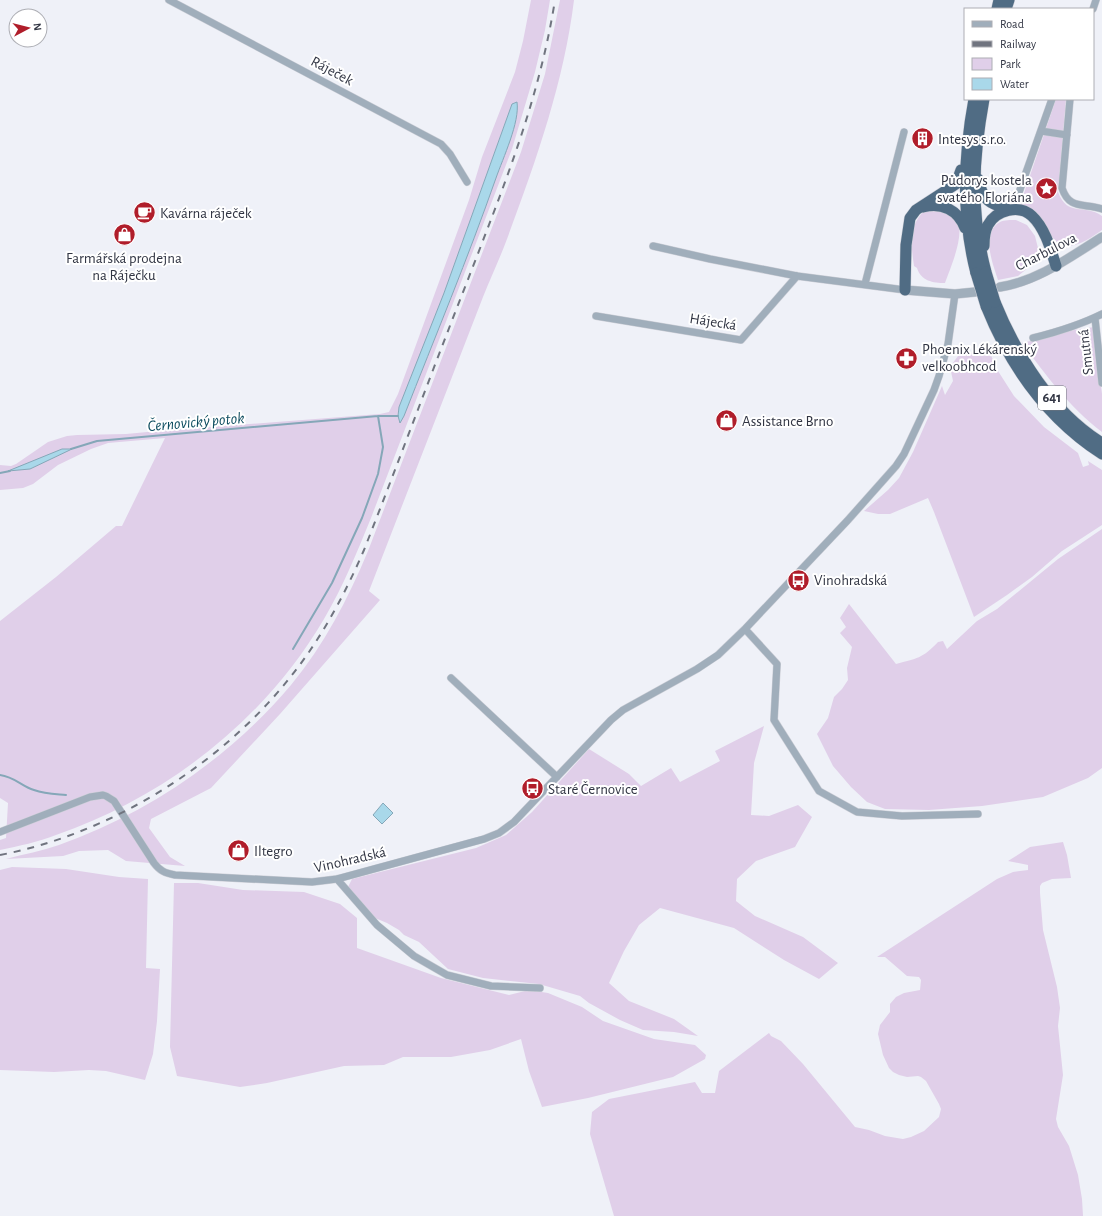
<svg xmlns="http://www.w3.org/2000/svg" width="1102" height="1216" font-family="'Alegreya Sans',sans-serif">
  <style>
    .green { fill: #e0cfe9; fill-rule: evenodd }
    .water { fill: #a9d8ea; stroke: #85a7b8 }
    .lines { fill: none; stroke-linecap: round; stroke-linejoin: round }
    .stream { stroke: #85a7b8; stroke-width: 2 }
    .minor-casing { stroke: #cdcfd7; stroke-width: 8 }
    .tertiary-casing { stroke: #cdcfd7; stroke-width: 10 }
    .trunk-casing { stroke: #cdcfd7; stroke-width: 12 }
    .minor { stroke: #a0aebb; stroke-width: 7 }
    .tertiary { stroke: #a0aebb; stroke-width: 9 }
    .trunk { stroke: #506c84; stroke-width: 11 }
    .rail { stroke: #70747f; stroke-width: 2; stroke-dasharray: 7 7; stroke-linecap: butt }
    .trunk-bridge-casing { stroke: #cdcfd7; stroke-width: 12; stroke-linecap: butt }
    .trunk-bridge { stroke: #506c84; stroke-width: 11 }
    .labels { text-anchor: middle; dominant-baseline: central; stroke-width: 4; stroke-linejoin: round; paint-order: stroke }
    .shield { fill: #fff; stroke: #6f727b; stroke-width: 1 }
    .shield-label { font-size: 14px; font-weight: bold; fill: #313543 }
    .street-label { font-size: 15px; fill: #313543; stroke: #fff }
    .poi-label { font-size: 15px; fill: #313543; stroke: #fff; text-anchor: start }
    .water-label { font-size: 16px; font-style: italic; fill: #0b4b5e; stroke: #fff }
  </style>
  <rect width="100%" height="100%" fill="#eff1f8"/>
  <!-- green -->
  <path class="green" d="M531 0H550L545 30 535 72 512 149 371 518C357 552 343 587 324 619 265 720 166 797 56 835 38 842 19 846 0 850V840L6 838 8 803 0 798V621L56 577 116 526H122L165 438 108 443 91 449 58 465 33 484 23 488 0 490V465L11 466 16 464 48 442 67 436 77 435 126 434 158 431 380 414 389 412 398 394 469 200 482 157 515 72 523 41ZM517 102C520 121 503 158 496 178 468 258 435 337 404 416L400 422 398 416V411L444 293 512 104ZM62 449H71L30 469 9 471Z
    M560 0H574C564 82 536 161 507 239 500 258 491 277 483 297 445 395 407 493 369 591L380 600 280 714 211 788 151 819 149 828 170 857 185 866 126 861 108 850 79 851 63 856 6 859C24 854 42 851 59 845 149 813 230 757 291 685 324 645 348 599 368 551L521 152 545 74Z
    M1056 99H1066L1058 192C1068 218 1084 203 1102 216V230C1089 239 1067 256 1053 238 1047 230 1043 220 1036 212 1033 209 1025 207 1020 205Z
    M945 209C949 213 955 218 958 223 964 237 950 269 945 283 933 283 921 281 917 268L914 266C911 245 908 226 925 210Z
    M1016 220 1027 225 1035 236 1038 248 1034 263 1018 276 998 280C993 264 980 233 1000 222 1004 220 1011 220 1016 220Z
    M1094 327 1102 394V432C1069 407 1046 375 1022 343L1074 330Z
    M988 349 998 371 1014 396 1044 427 1078 453 1083 467 1089 465 1088 461 1102 470V525L1062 551 1032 577 1007 595 974 617 934 512 928 498 890 514H878L864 511 888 490 899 478 913 452 942 386 945 395 953 381 950 367 958 356Z
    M1102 529V768L1088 778 1043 797 982 806 929 810 885 809 867 802 851 787 833 766 817 734 828 718 834 697 842 689 848 680 847 668 852 647 840 633 846 627 840 618 849 604 896 664C917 658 922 659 938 642L943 641 947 649 977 621 997 609 1058 559Z
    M764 726 754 763 751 815 769 816 798 805 812 817 795 847 756 861 737 879 736 901 755 916 803 937 838 963 819 979 784 960 734 928 660 908 639 925 624 951 609 983 629 1001 674 1019 698 1036 674 1032 643 1030 620 1020 589 1003 580 996 539 984 483 978 448 969 419 942 404 935 399 930 387 923 375 918 348 887 352 879 476 848 506 835 532 812 589 749 629 774 641 786 671 768 680 782 720 761 715 751Z
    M1063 842 1067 855 1071 878 1052 879 1042 883 1040 886V893L1043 930 1057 987 1060 1008 1058 1026 1063 1075 1056 1119 1058 1127 1069 1146 1078 1175 1082 1199 1083 1216H614L590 1134 592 1112 609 1099 695 1082 702 1093H715L719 1071 769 1033 771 1036 781 1041 803 1064 855 1127 869 1130 885 1136 903 1139 911 1137 924 1131 939 1117 941 1109 939 1104 926 1081 921 1077 918 1076 907 1077 899 1075 893 1072 889 1068 883 1055 878 1034 880 1025 890 1012V1004L896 997 904 993 920 990 921 980 919 977 907 976 885 957H877L997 879 1013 872 1028 870V865L1008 861 1030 847Z
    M12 867 66 869 119 877 148 879 146 968 160 969 157 1021 153 1054 145 1080 106 1071 89 1070 54 1072 0 1070V870Z
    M174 883H198L243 890 304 892 340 904 357 918V948L441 978 509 995 529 990 548 993 582 1007 603 1021 654 1039 695 1045 706 1055 705 1059 673 1077 588 1098 542 1107 529 1071 521 1039 490 1050 451 1057H403L384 1065 344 1066 267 1083 240 1087 177 1076 170 1047Z"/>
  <!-- water -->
  <path class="water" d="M517 102C520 122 503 158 496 178 468 258 435 337 404 416L400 423 398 416 399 407 444 293 512 104Z
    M62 449H72L30 469 8 471Z
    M383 803 393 813 382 824 373 815Z"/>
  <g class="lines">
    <!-- stream -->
    <path class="stream" d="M71 449 97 441 378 416H398
      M0 473 10 471
      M293 649 332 583 362 518 378 474 383 447 378 416
      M0 775C15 777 21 786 34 790 45 794 55 794 66 795"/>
    <defs>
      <path id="minor" d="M169 0 441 144 450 154 467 182
        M1093 9 1096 0
        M1070 99 1062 188C1069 210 1084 203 1102 209
        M1041 131 1067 135
        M1017 198 1052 99
        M653 246 710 259 797 276 905 290
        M865 284 904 132
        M596 316 741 340 797 276
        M1095 318 1102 383
        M1033 338C1057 332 1080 325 1102 314
        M745 629 777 664 774 720 819 791 857 812 902 816 978 814
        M451 678 557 777
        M0 832 90 797 103 795 106 796 114 801 154 863C160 871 165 873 175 875L312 882 337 879 484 839 499 833 514 822 611 720 623 710 697 669 718 655 745 629 848 520 896 466 904 454 934 390 939 376 948 344 955 294
        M337 879 377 925 414 956 447 975 491 986 540 988"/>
      <path id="tertiary" d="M1000 287C1038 281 1070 257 1102 237
        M905 290 955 294 975 292"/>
      <path id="trunk" d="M997 9 999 0
        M1006 9 1009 0
        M974 99C963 158 961 215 976 273
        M984 99C973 159 970 212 986 272
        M978 179C983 201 989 203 1009 210
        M923 207C942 202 958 210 965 228
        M984 246C984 239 984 232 988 225 996 210 1019 204 1032 216 1045 228 1051 250 1056 266
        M905 290 906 245 910 218 916 210 956 184 961 170
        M995 302C1017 356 1052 412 1102 443
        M986 306C1010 366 1048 419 1102 454"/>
    </defs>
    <!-- minor casing -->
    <use href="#minor" class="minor-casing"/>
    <!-- tertiary casing -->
    <use href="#tertiary" class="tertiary-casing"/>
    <!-- trunk casing -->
    <use href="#trunk" class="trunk-casing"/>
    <!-- minor -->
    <use href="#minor" class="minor"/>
    <!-- tertiary -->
    <use href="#tertiary" class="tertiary"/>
    <!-- trunk -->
    <use href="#trunk" class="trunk"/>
    <!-- rail -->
    <path class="rail" d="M0 855C109 834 218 767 288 680 320 641 344 596 364 550 399 461 432 371 467 282 503 188 539 101 555 0"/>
    <defs>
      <path id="trunk-bridge" d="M986 272 995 302
        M976 273 986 306"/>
    </defs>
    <!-- trunk-bridge casing -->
    <use href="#trunk-bridge" class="trunk-bridge-casing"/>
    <!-- trunk-bridge -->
    <use href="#trunk-bridge" class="trunk-bridge"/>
  </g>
  <!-- icons -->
  <defs>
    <symbol id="building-disc" viewBox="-11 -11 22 22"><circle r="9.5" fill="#b01d2a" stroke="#fff"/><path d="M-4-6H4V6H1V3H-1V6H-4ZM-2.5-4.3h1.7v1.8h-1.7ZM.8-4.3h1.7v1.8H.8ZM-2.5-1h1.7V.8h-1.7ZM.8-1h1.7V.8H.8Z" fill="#fff"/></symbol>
    <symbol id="sight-disc" viewBox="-11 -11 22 22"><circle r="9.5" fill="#b01d2a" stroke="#fff"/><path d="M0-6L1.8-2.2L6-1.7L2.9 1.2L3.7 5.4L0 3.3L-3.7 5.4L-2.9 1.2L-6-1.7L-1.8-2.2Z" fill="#fff"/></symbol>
    <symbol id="cafe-disc" viewBox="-11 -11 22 22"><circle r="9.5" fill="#b01d2a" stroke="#fff"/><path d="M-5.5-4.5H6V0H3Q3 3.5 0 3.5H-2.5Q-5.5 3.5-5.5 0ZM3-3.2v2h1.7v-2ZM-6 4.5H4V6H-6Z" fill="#fff"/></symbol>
    <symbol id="shop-disc" viewBox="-11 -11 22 22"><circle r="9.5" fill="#b01d2a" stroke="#fff"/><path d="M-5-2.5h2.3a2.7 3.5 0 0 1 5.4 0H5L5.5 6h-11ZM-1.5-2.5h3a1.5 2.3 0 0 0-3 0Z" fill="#fff"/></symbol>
    <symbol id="pharmacy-disc" viewBox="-11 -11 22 22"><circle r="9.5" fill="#b01d2a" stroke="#fff"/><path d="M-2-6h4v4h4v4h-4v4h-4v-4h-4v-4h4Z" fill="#fff"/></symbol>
    <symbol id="bus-disc" viewBox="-11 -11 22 22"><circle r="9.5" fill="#b01d2a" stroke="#fff"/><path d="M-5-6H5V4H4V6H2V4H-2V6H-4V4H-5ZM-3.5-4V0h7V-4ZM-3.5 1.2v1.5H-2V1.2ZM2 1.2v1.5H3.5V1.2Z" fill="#fff"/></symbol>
  </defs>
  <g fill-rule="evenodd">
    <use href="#building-disc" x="910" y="126" width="25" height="25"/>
    <use href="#sight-disc" x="1034" y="176" width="25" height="25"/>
    <use href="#cafe-disc" x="132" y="200" width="25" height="25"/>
    <use href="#shop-disc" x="112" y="222" width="25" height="25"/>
    <use href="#pharmacy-disc" x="894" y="346" width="25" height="25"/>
    <use href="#shop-disc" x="714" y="408" width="25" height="25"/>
    <use href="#bus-disc" x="786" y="568" width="25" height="25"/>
    <use href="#bus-disc" x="520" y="776" width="25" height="25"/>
    <use href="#shop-disc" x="226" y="838" width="25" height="25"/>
  </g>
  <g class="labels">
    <!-- shield labels -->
    <rect class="shield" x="1038" y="386" width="28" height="24" rx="3"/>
    <g class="shield-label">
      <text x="1052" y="398">641</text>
    </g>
    <!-- street labels -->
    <g class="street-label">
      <text transform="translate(332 71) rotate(28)">Ráječek</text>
      <text transform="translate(1046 252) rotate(-27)">Charbulova</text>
      <text transform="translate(713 322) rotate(9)">Hájecká</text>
      <text transform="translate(1086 352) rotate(-96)">Smutná</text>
      <text transform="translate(350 860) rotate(-13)">Vinohradská</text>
    </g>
    <!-- poi labels -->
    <g class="poi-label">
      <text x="938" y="139">Intesys s.r.o.</text>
      <text x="1032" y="180" text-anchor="end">Půdorys kostela<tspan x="1032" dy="17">svatého Floriána</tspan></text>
      <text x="160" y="213">Kavárna ráječek</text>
      <text x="124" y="258" text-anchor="middle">Farmářská prodejna<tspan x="124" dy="17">na Ráječku</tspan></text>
      <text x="922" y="349">Phoenix Lékárenský<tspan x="922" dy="17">velkoobhcod</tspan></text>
      <text x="742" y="421">Assistance Brno</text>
      <text x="814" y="580">Vinohradská</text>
      <text x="548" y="789">Staré Černovice</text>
      <text x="254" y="851">Iltegro</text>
    </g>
    <!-- water labels -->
    <g class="water-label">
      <text transform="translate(196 422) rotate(-5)">Černovický potok</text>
    </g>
  </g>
  <!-- legend -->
  <rect x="964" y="8" width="130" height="92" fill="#ffffff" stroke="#adaeb4"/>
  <rect x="972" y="21" width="20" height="6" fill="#a0aebb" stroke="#adaeb4"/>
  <text x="1000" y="28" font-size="12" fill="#313543">Road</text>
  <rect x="972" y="41" width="20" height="6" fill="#70747f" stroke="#adaeb4"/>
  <text x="1000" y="48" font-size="12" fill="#313543">Railway</text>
  <rect x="972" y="58" width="20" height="12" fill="#e0cfe9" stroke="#adaeb4"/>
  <text x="1000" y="68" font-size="12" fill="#313543">Park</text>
  <rect x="972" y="78" width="20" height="12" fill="#a9d8ea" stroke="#adaeb4"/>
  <text x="1000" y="88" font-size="12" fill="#313543">Water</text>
  <!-- north arrow -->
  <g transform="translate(28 28) rotate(83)"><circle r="19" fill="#ffffff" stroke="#adaeb4"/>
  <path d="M0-3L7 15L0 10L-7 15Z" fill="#b01d2a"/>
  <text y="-6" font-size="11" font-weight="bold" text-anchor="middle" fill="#313543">N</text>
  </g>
</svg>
